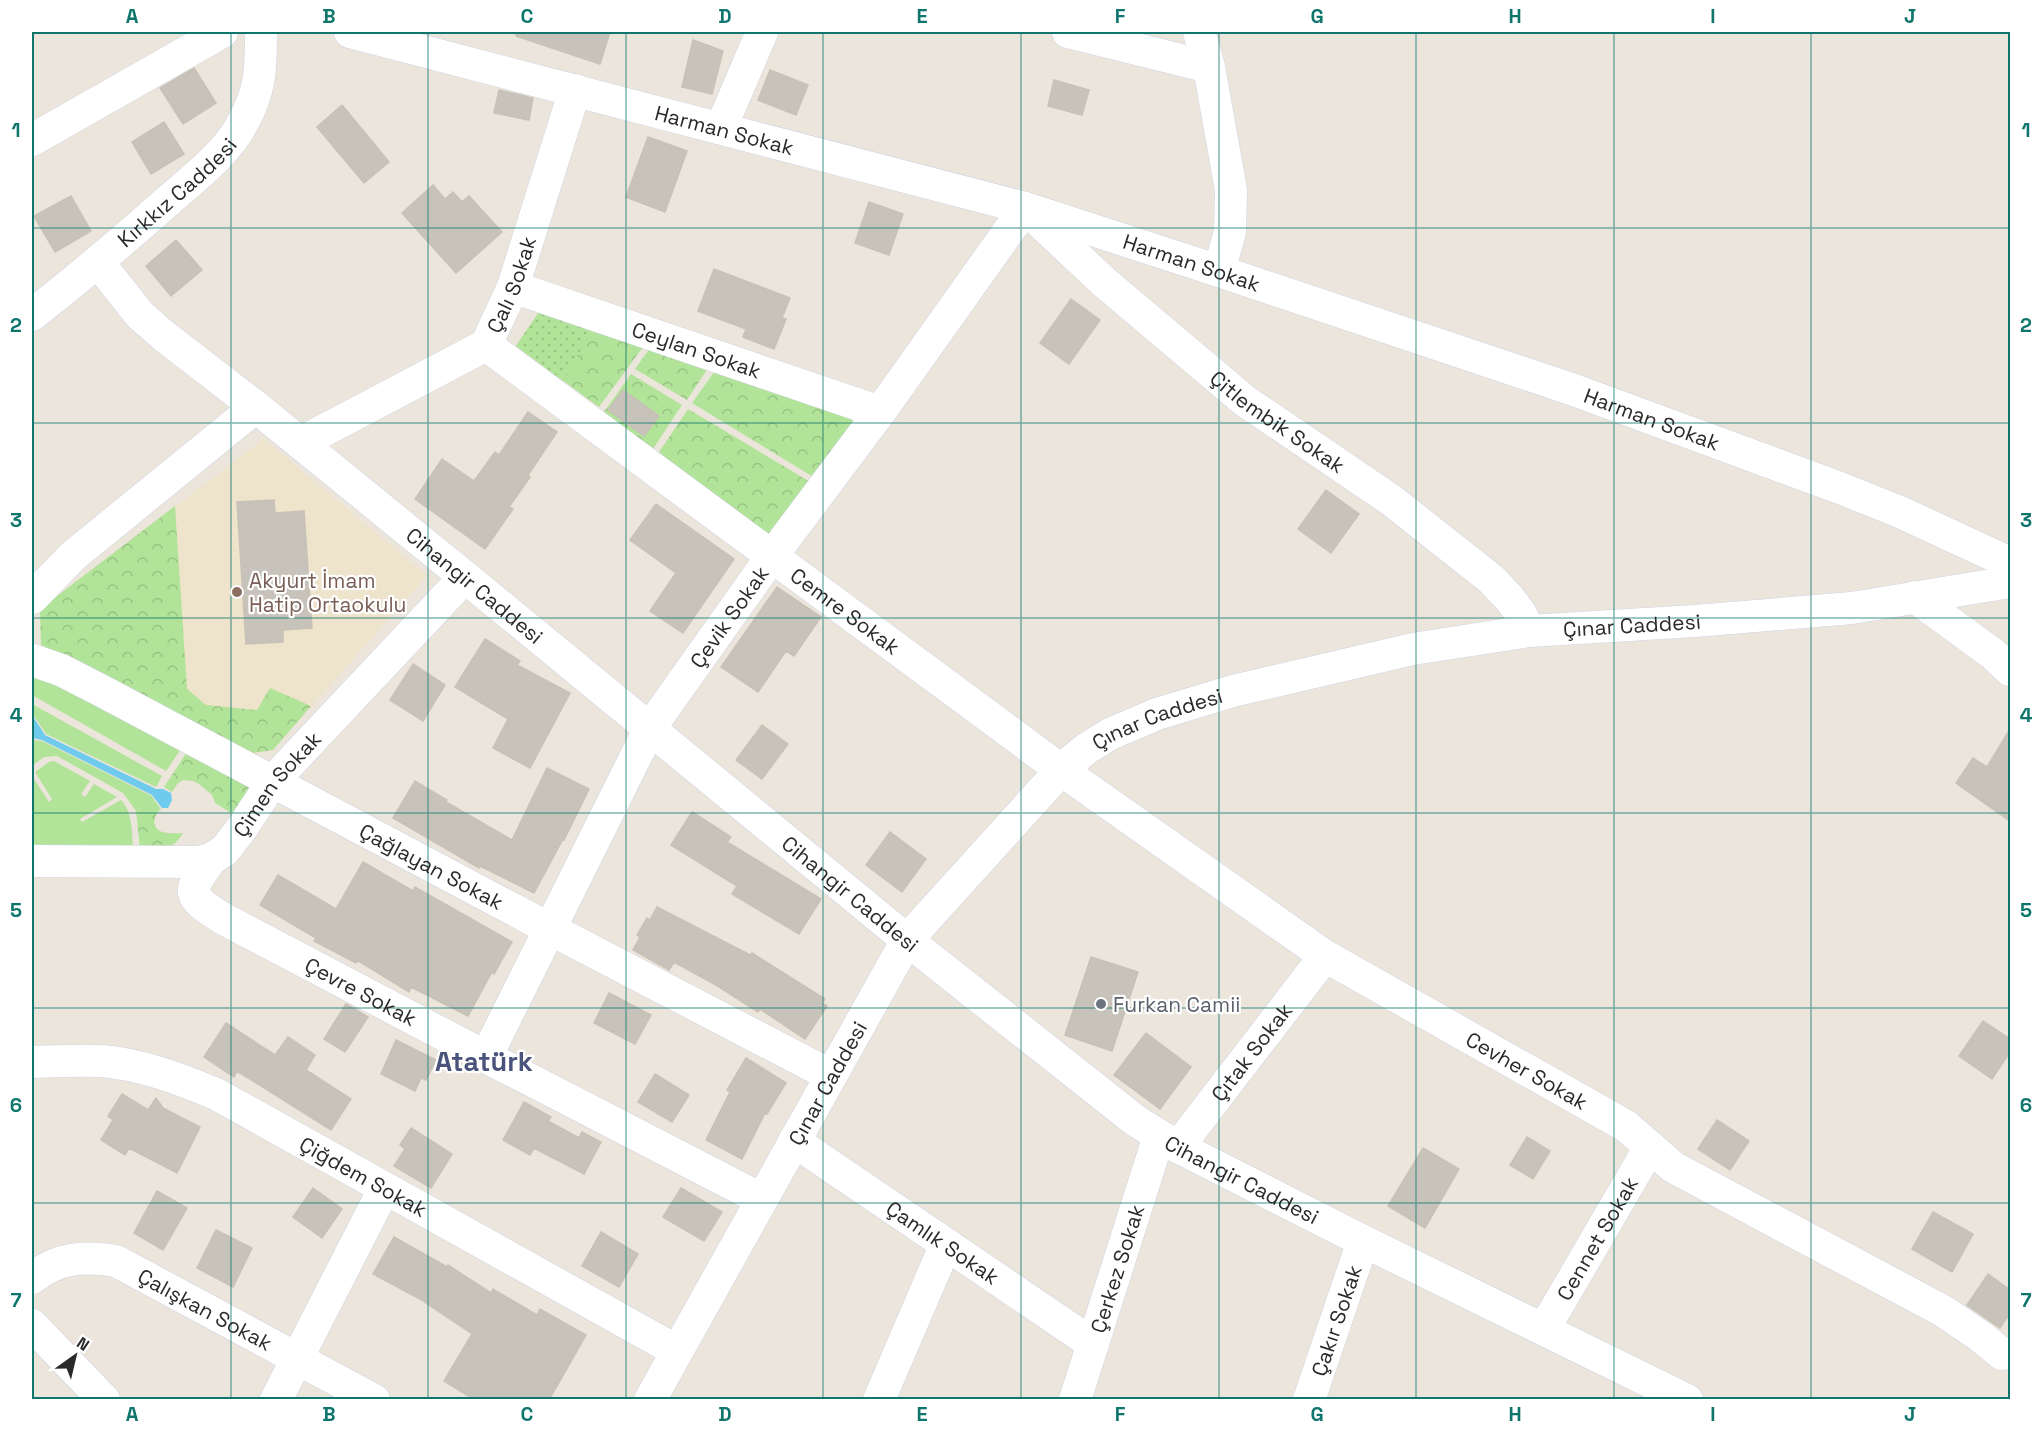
<svg xmlns="http://www.w3.org/2000/svg" width="2042" height="1431" font-family="'Space Grotesk',sans-serif">
  <style>
    .education { fill: #eee3cb }
    .grass { fill: #b1e398 }
    .forest { fill: url(#forest-crowns) }
    .park { fill: url(#park-dots) }
    .water { fill: #6fcbee }
    .building { fill: #c7c3ba; stroke: #c7c1b6; stroke-width: 1.5 }
    .lines { fill: none; stroke-linecap: round; stroke-linejoin: round }
    .minor-casing { stroke: #d1d4e3; stroke-width: 33 }
    .minor { stroke: #fff; stroke-width: 32 }
    .grid { fill: none; stroke: #0f766e; stroke-width: 1.5; stroke-opacity: 0.55 }
    .education-dot { fill: #8d6e63; stroke: #fff; stroke-width: 2 }
    .worship-dot { fill: #6b7280; stroke: #fff; stroke-width: 2 }
    .labels { text-anchor: middle; dominant-baseline: central; stroke-width: 4.5; stroke-linejoin: round; paint-order: stroke }
    .street-label { font-size: 21px; fill: #2a2a2a; stroke: #fff }
    .education-label { font-size: 21px; fill: #785e54; stroke: #fff; text-anchor: start }
    .worship-label { font-size: 21px; fill: #5b616d; stroke: #fff; text-anchor: start }
    .district-label { font-size: 27px; font-weight: bold; fill: #4a537b; stroke: #fff }
    .neatline { fill: none; stroke: #0f766e; stroke-width: 2 }
    .grid-label { font-size: 20px; text-anchor: middle; font-weight: bold; fill: #0f766e }
  </style>
  <defs>
    <pattern id="forest-crowns" width="20" height="18" patternUnits="userSpaceOnUse" patternTransform="scale(1.5)"><rect width="20" height="18" fill="#b1e398"/><path d="M2 6a3 3 0 1 1 6 0M12 15a3 3 0 1 1 6 0" fill="none" stroke="#98c383"/></pattern>
    <pattern id="park-dots" width="8" height="8" patternUnits="userSpaceOnUse" patternTransform="scale(1.5)"><rect width="8" height="8" fill="#b1e398"/><path d="M2 2h.1M6 6h.1" fill="none" stroke="#98c383" stroke-width="1.8" stroke-linecap="round"/></pattern>
  </defs>
  <rect width="100%" height="100%" fill="#ece5dc"/>
  <!-- education -->
  <path class="education" d="M264 439 427 576 273 750 253 753 41 645 40 609Z"/>
  <!-- grass -->
  <path class="grass" d="M32 673 181 749 166 771 32 695Z
    M32 704 162 776 156 787 46 734 32 713Z
    M32 740 42 741 152 796 155 801 136 811 123 793 57 756 44 757 32 766Z
    M54 761 90 781 81 794 85 797 94 784 117 797 80 819 82 822 121 800C133 812 132 834 133 850H32V776L49 802 52 799 35 772 49 762Z"/>
  <!-- forest -->
  <path class="forest" d="M539 312 643 347 599 407 516 346Z
    M653 344 710 365 687 400 635 369Z
    M717 368 860 419 815 478 692 403Z
    M631 374 682 405 651 452 601 416Z
    M688 409 812 483 771 537 657 455Z
    M175 506 187 689 206 705 257 710 270 688 311 706 273 750 253 753 41 645 40 609Z
    M191 750 256 785 241 819 215 803 212 795 199 784 193 781 183 780 178 783 172 792 164 787 185 755Z
    M155 801 161 809C153 815 151 829 163 832 169 834 177 833 183 833 172 852 160 848 140 849L136 811Z"/>
  <!-- park -->
  <path class="park" d="M539 312 592 330 563 381 516 346Z"/>
  <!-- water -->
  <path class="water" d="M32 715 45 735 156 789H163L171 793 172 800 168 808H162L152 795 42 740 32 738Z"/>
  <!-- building -->
  <path class="building" d="M517 32H610L600 64 516 36Z
    M693 40 723 51 712 94 682 87Z
    M194 68 216 103 183 124 160 88Z
    M770 70 808 85 796 115 758 100Z
    M1054 80 1089 90 1082 115 1048 106Z
    M499 90 533 98 529 120 494 113Z
    M342 105 389 162 364 183 317 127Z
    M164 122 184 154 151 174 132 142Z
    M648 137 687 151 665 212 626 197Z
    M433 185 445 199 453 192 462 202 469 196 502 232 456 273 402 213Z
    M71 196 91 231 55 252 34 216Z
    M869 202 903 214 889 255 855 243Z
    M176 240 202 270 171 296 146 266Z
    M714 269 790 298 782 318 786 319 774 349 743 337 746 329 698 311Z
    M1071 299 1100 320 1069 364 1040 343Z
    M623 390 659 416 644 436 608 410Z
    M528 412 557 432 528 475 530 477 509 507 513 509 485 549 415 499 442 459 474 481 495 452 499 455Z
    M1326 490 1359 514 1331 553 1298 529Z
    M274 500 275 513 304 511 312 628 283 630V642L246 644 237 502Z
    M656 504 734 559 683 633 650 611 676 573 630 540Z
    M777 587 821 617 794 656 786 651 758 692 721 667Z
    M485 639 520 661 517 665 570 693 530 768 493 748 508 719 455 687Z
    M413 664 445 685 423 721 390 700Z
    M762 725 788 744 762 779 736 760Z
    M2010 729V821L1956 783 1973 758 1987 767Z
    M547 768 589 789 564 840 563 839 534 893 480 866 479 868 393 818 415 781 447 800 446 802 512 840Z
    M692 812 731 837 727 842 821 899 799 934 732 894 737 886 671 845Z
    M890 832 926 859 902 892 866 865Z
    M363 862 413 891 415 887 512 942 494 974 492 972 468 1016 411 987 409 992 357 960 356 963 314 941 316 938 260 905 278 875 336 909Z
    M657 907 750 955 752 953 825 999 822 1003 827 1006 805 1039 760 1009 758 1012 716 985 674 962 669 970 633 950 640 937 637 935 647 918 650 920Z
    M1091 957 1138 972 1112 1051 1065 1035Z
    M609 993 651 1015 635 1044 594 1023Z
    M346 1004 368 1017 345 1052 324 1039Z
    M1983 1021 2010 1039V1052L1992 1079 1959 1056Z
    M226 1023 275 1055 288 1037 315 1055 306 1070 351 1099 331 1130 237 1071 234 1077 204 1057Z
    M1146 1033 1191 1067 1160 1109 1114 1075Z
    M396 1040 436 1060 426 1080 421 1078 415 1091 381 1074Z
    M746 1058 786 1083 767 1114 765 1113 742 1159 706 1140 730 1092 727 1090Z
    M655 1074 689 1095 672 1122 638 1102Z
    M122 1094 148 1110 156 1098 163 1108 200 1127 177 1173 129 1148 125 1155 101 1140 113 1120 108 1116Z
    M524 1102 551 1117 548 1121 579 1138 582 1132 601 1142 584 1174 534 1148 530 1155 503 1140Z
    M1717 1120 1749 1141 1730 1170 1698 1149Z
    M411 1128 452 1154 431 1188 394 1166 405 1149 400 1145Z
    M1527 1137 1550 1151 1533 1179 1510 1165Z
    M1423 1148 1459 1169 1425 1228 1388 1206Z
    M313 1188 342 1209 322 1238 293 1217Z
    M681 1188 722 1212 704 1241 663 1217Z
    M157 1191 187 1208 163 1250 134 1233Z
    M1933 1212 1973 1234 1952 1272 1912 1249Z
    M216 1230 252 1248 233 1287 197 1268Z
    M601 1232 638 1254 619 1287 582 1266Z
    M394 1237 447 1267 448 1265 491 1293 493 1289 537 1315 540 1309 586 1335 549 1400H475L444 1381 472 1334 420 1299 373 1274Z
    M1988 1274 2010 1290V1313L2000 1328 1967 1305Z"/>
  <g class="lines">
    <defs>
      <g id="minor">
        <path id="s1" d="M350 32 1025 208 1219 271 1574 390 1840 488 1900 512 2010 563"/>
        <path d="M1068 32 1209 67"/>
        <path d="M1199 32 1209 67 1231 190 1230 232 1219 271"/>
        <path d="M721 128 762 32"/>
        <path d="M32 140 222 32"/>
        <path id="s2" d="M98 262 140 315 164 336 256 407 465 577 907 940 1136 1121 1178 1147 1363 1241 1687 1400"/>
        <path id="s3" d="M513 287 880 412"/>
        <path id="s4" d="M32 315C79 278 124 240 169 200 193 179 227 153 242 124 261 91 261 68 261 32"/>
        <path id="s5" d="M486 345 1061 770 1325 956 1626 1126 1673 1167 1943 1311 1980 1336 2002 1354"/>
        <path id="s6" d="M300 443 486 345 513 287 575 90"/>
        <path d="M1915 597 1993 654 2010 670"/>
        <path d="M32 598 74 555 256 407"/>
        <path id="s7" d="M32 660 61 670 102 691 550 929 830 1075"/>
        <path id="s8" d="M211 859C187 893 186 895 222 918L486 1057 761 1199"/>
        <path id="s9" d="M32 861 198 862 211 859 225 850 242 828 273 781 465 577"/>
        <path id="s10" d="M486 1057 650 728 772 556 880 412 1025 208 1104 282 1245 401 1391 500 1491 579 1509 598 1521 614 1529 631"/>
        <path id="s11" d="M32 1062C55 1061 78 1060 101 1061 141 1064 180 1079 216 1094L677 1351"/>
        <path id="s12" d="M794 1141 1093 1344"/>
        <path id="s13" d="M1178 1147 1325 956"/>
        <path id="s14" d="M32 1278C59 1257 84 1256 116 1261L374 1400"/>
        <path d="M32 1325 104 1400"/>
        <path id="s15" d="M1544 1329 1650 1147"/>
        <path d="M276 1400 384 1189"/>
        <path id="s16" d="M650 1400 907 940 1061 770 1086 749 1110 734 1157 714 1233 691 1413 649 1529 631 1695 621 1852 608 2010 582"/>
        <path d="M879 1400 946 1244"/>
        <path id="s17" d="M1075 1400 1159 1136"/>
        <path id="s18" d="M1309 1400 1363 1241"/>
      </g>
    </defs>
    <!-- minor casing -->
    <use href="#minor" class="minor-casing"/>
    <!-- minor -->
    <use href="#minor" class="minor"/>
  </g>
  <!-- grid -->
  <path class="grid" d="M231 32V1400M428 32V1400M626 32V1400M823 32V1400M1021 32V1400M1219 32V1400M1416 32V1400M1614 32V1400M1811 32V1400M32 228H2010M32 423H2010M32 618H2010M32 813H2010M32 1008H2010M32 1203H2010"/>
  <!-- markers -->
  <circle class="education-dot" cx="237" cy="592" r="6"/>
  <circle class="worship-dot" cx="1101" cy="1004" r="6"/>
  <g class="labels">
    <!-- street labels -->
    <g class="street-label">
      <text stroke="none"><textPath href="#s1" startOffset="387">Harman Sokak</textPath></text>
      <text stroke="none"><textPath href="#s4" startOffset="190">Kırkkız Caddesi</textPath></text>
      <text stroke="none"><textPath href="#s1" startOffset="873">Harman Sokak</textPath></text>
      <text stroke="none"><textPath href="#s6" startOffset="276">Çalı Sokak</textPath></text>
      <text stroke="none"><textPath href="#s3" startOffset="194">Ceylan Sokak</textPath></text>
      <text stroke="none"><textPath href="#s1" startOffset="1359">Harman Sokak</textPath></text>
      <text stroke="none"><textPath href="#s10" startOffset="1340">Çitlembik Sokak</textPath></text>
      <text stroke="none"><textPath href="#s2" startOffset="498">Cihangir Caddesi</textPath></text>
      <text stroke="none"><textPath href="#s5" startOffset="447">Cemre Sokak</textPath></text>
      <text stroke="none"><textPath href="#s10" startOffset="504">Çevik Sokak</textPath></text>
      <text stroke="none"><textPath href="#s16" startOffset="1353">Çınar Caddesi</textPath></text>
      <text stroke="none"><textPath href="#s16" startOffset="867">Çınar Caddesi</textPath></text>
      <text stroke="none"><textPath href="#s9" startOffset="280">Çimen Sokak</textPath></text>
      <text stroke="none"><textPath href="#s7" startOffset="450">Çağlayan Sokak</textPath></text>
      <text stroke="none"><textPath href="#s2" startOffset="984">Cihangir Caddesi</textPath></text>
      <text stroke="none"><textPath href="#s8" startOffset="234">Çevre Sokak</textPath></text>
      <text stroke="none"><textPath href="#s13" startOffset="120">Çıtak Sokak</textPath></text>
      <text stroke="none"><textPath href="#s5" startOffset="1270">Cevher Sokak</textPath></text>
      <text stroke="none"><textPath href="#s16" startOffset="363">Çınar Caddesi</textPath></text>
      <text stroke="none"><textPath href="#s11" startOffset="358">Çiğdem Sokak</textPath></text>
      <text stroke="none"><textPath href="#s2" startOffset="1470">Cihangir Caddesi</textPath></text>
      <text stroke="none"><textPath href="#s15" startOffset="105">Cennet Sokak</textPath></text>
      <text stroke="none"><textPath href="#s12" startOffset="180">Çamlık Sokak</textPath></text>
      <text stroke="none"><textPath href="#s17" startOffset="138">Çerkez Sokak</textPath></text>
      <text stroke="none"><textPath href="#s14" startOffset="190">Çalışkan Sokak</textPath></text>
      <text stroke="none"><textPath href="#s18" startOffset="84">Çakır Sokak</textPath></text>
    </g>
    <!-- education labels -->
    <g class="education-label">
      <text x="249" y="580">Akyurt İmam<tspan x="249" dy="24">Hatip Ortaokulu</tspan></text>
    </g>
    <!-- worship labels -->
    <g class="worship-label">
      <text x="1113" y="1004">Furkan Camii</text>
    </g>
    <!-- district labels -->
    <g class="district-label">
      <text x="484" y="1061">Atatürk</text>
    </g>
  </g>
  <!-- border -->
  <rect width="2042" height="1431" fill="none" stroke="#ffffff" stroke-width="66"/>
  <!-- north arrow -->
  <g transform="translate(75 1356) rotate(34)" stroke="#ffffff" stroke-width="4.5" paint-order="stroke">
  <path d="M0-4.5L10 22L0 15L-10 22Z" fill="#2a2a2a"/>
  <text y="-9" font-size="16" font-weight="bold" text-anchor="middle" fill="#2a2a2a">N</text>
  </g>
  <rect x="33" y="33" width="1976" height="1365" class="neatline"/>
  <g class="grid-label">
    <text x="132" y="23">A</text>
    <text x="329" y="23">B</text>
    <text x="527" y="23">C</text>
    <text x="725" y="23">D</text>
    <text x="922" y="23">E</text>
    <text x="1120" y="23">F</text>
    <text x="1317" y="23">G</text>
    <text x="1515" y="23">H</text>
    <text x="1713" y="23">I</text>
    <text x="1910" y="23">J</text>
    <text x="16" y="137">1</text>
    <text x="2026" y="137">1</text>
    <text x="16" y="332">2</text>
    <text x="2026" y="332">2</text>
    <text x="16" y="527">3</text>
    <text x="2026" y="527">3</text>
    <text x="16" y="722">4</text>
    <text x="2026" y="722">4</text>
    <text x="16" y="917">5</text>
    <text x="2026" y="917">5</text>
    <text x="16" y="1112">6</text>
    <text x="2026" y="1112">6</text>
    <text x="16" y="1307">7</text>
    <text x="2026" y="1307">7</text>
    <text x="132" y="1421">A</text>
    <text x="329" y="1421">B</text>
    <text x="527" y="1421">C</text>
    <text x="725" y="1421">D</text>
    <text x="922" y="1421">E</text>
    <text x="1120" y="1421">F</text>
    <text x="1317" y="1421">G</text>
    <text x="1515" y="1421">H</text>
    <text x="1713" y="1421">I</text>
    <text x="1910" y="1421">J</text>
  </g>
</svg>
